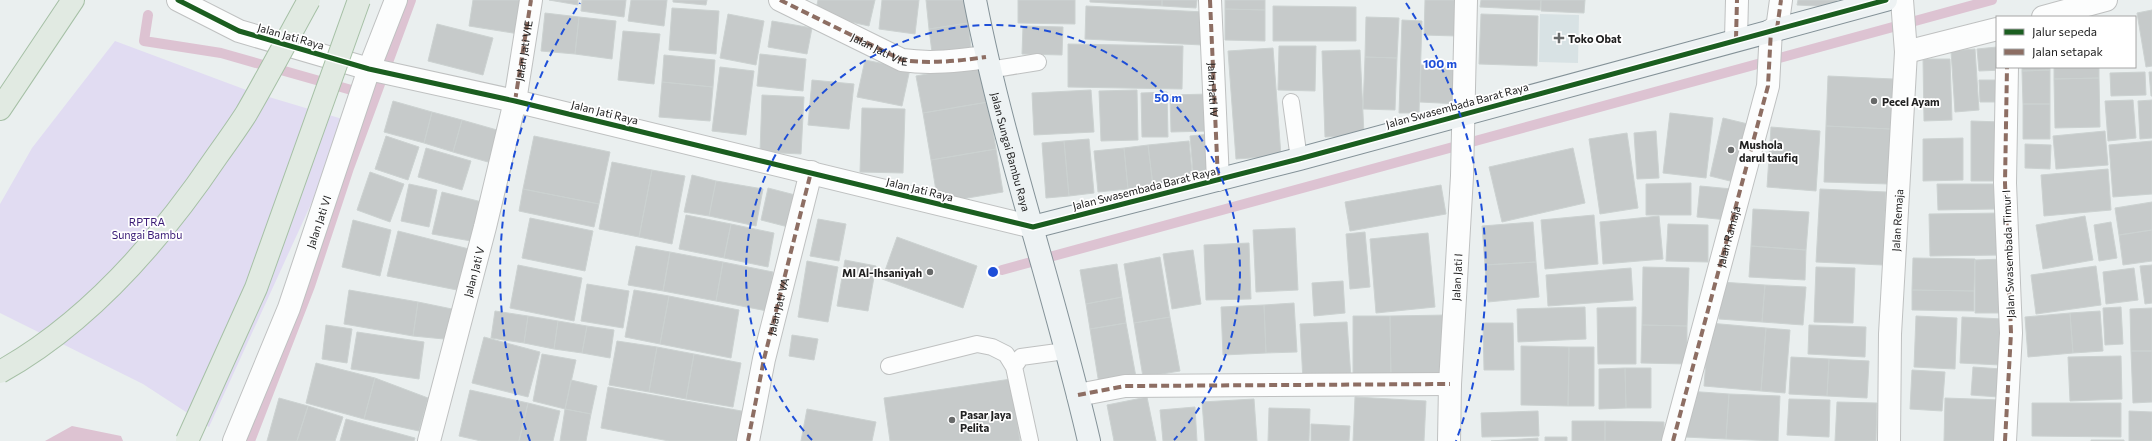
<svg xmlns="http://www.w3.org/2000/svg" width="2152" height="441" font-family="Commissioner,sans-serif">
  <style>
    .education { fill: #d8e2e4 }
    .park { fill: #e1dcf2 }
    .water { fill: #ddc3d2 }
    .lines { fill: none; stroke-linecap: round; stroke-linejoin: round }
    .stream { stroke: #ddc3d2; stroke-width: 10 }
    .building { fill: #c6caca; stroke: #ccd2d1 }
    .lane-casing { stroke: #bfc1c1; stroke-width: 18 }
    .street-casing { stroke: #bfc1c1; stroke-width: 24 }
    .secondary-casing { stroke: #849298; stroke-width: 24 }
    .highway-casing { stroke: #a6c0a6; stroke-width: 24 }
    .lane { stroke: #fcfdfd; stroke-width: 16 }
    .street { stroke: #fcfdfd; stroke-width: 22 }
    .secondary { stroke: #edf2f3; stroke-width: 22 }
    .highway { stroke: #e1eae2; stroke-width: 22 }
    .highway-bridge-casing { stroke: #a6c0a6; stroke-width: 24; stroke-linecap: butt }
    .highway-bridge { stroke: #e1eae2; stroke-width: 22 }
    .quiet { stroke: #8d6e63; stroke-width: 4; stroke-dasharray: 8 4; stroke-linecap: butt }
    .cycleway-casing { stroke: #fff; stroke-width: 8 }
    .cycleway { stroke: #1b5e20; stroke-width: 5 }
    .ring { fill: none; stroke: #1d4ed8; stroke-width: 2; stroke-dasharray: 7 5 }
    .poi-dot { fill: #676969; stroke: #fff; stroke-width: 1.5 }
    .labels { text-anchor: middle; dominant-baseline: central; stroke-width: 3.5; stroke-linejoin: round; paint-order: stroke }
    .street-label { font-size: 11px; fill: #212121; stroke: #fff }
    .poi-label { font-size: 11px; font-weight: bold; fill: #212121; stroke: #fff; text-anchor: start }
    .park-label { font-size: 11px; fill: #391a75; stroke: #fff }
    .centre { fill: #1d4ed8; stroke: #fff; stroke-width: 2 }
    .ring-label { font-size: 12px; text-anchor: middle; font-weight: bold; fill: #1d4ed8; stroke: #fff; stroke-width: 3.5; stroke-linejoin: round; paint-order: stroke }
  </style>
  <rect width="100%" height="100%" fill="#eaefef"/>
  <!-- education -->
  <path class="education" d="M1540 14 1579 15 1578 63 1539 62Z"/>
  <!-- park -->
  <path class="park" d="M115 41 249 91 349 121 209 427 143 384 0 313V204L32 148Z"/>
  <!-- water -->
  <path class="water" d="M72 426 121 436 123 441H45Z"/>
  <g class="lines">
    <!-- stream -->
    <path class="stream" d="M148 15 144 41 221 53 362 93
      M1002 270 1992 0
      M250 441 310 286 349 168 411 0"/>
  </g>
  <!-- building -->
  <path class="building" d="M473 0H525L519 34 469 26Z
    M549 0H578V5Z
    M582 0H626L624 17 581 11Z
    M631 0H667L664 26 628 21Z
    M673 0H707L706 5 673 2Z
    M818 0H875L869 26 815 14Z
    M882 0H919L915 34 879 29Z
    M926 0H965L968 23 929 29Z
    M1018 0H1075V24L1018 23Z
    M1090 0H1162V6L1090 2Z
    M1162 0H1197L1196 8 1162 6Z
    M1225 0H1265V10L1225 9Z
    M1425 0H1456V36L1424 35Z
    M1481 0H1541L1540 10 1480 7Z
    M1541 0H1585L1584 13 1541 11Z
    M1798 0H1837V7L1797 5Z
    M1086 6 1204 12 1202 45 1085 39Z
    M1273 6 1356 7V41H1273Z
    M672 8 719 11 716 54 669 50Z
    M1225 9 1265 10V41L1225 40Z
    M2152 10V66L2146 67 2137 13Z
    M545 13 579 17 575 54 541 51Z
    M728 14 764 21 756 65 720 58Z
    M1481 14 1538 16 1537 66 1479 64Z
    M579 17 616 21 612 59 575 54Z
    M1366 17 1399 18 1397 58 1365 57Z
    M1402 20 1422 21 1419 113H1399Z
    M772 21 812 28 807 54 768 47Z
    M968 23 972 55 933 60 929 29Z
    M437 24 493 38 483 75 428 61Z
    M1023 26 1063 27 1062 55 1022 54Z
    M623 31 660 34 654 84 618 80Z
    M1068 44 1183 46 1182 89 1068 87Z
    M1279 46H1316L1315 91 1278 90Z
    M1997 47V67L2003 70 1979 71 1977 49Z
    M1273 48 1281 156 1236 159 1228 51Z
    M1975 49 1979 110 1955 112 1951 51Z
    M1360 50 1364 135 1325 137 1322 51Z
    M760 54 806 59 803 91 757 86Z
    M664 55 715 60 713 87 662 82Z
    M1365 57 1397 58 1395 110 1363 109Z
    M1923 59H1950L1952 120 1924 121Z
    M865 60 910 69 902 106 857 97Z
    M982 64 988 102 923 113 916 76Z
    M1421 65 1460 66 1459 104 1420 102Z
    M720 67 754 71 746 135 712 131Z
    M2022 67H2050V70L2022 71Z
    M2054 67H2099V78L2054 79Z
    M2050 70V104H2023L2022 71Z
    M2145 72 2146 95 2111 96 2110 73Z
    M2149 72H2152V96H2151Z
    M1828 76 1893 79 1891 129 1826 126Z
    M2099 78 2100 127 2055 128 2054 79Z
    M812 80 854 84 849 129 808 125Z
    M1979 80H2002L2003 102H1980Z
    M662 82 713 87 710 121 659 117Z
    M1091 90 1094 132 1034 135 1032 93Z
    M1137 90 1138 140 1101 141 1099 91Z
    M1167 92 1168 137H1142L1141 93Z
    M1209 94 1210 131 1171 132 1170 95Z
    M762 95 804 97 801 154 760 152Z
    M2133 100 2136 138 2108 141 2105 101Z
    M2152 100V138L2140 139 2138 101Z
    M393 101 432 112 424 143 384 132Z
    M988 102 996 149 931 160 923 113Z
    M2023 104H2050V139H2023Z
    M862 108 905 109 903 173 860 172Z
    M432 112 462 120 453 152 424 143Z
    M1670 113 1713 118 1706 178 1663 173Z
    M1723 118 1752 125 1738 183 1710 176Z
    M462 120 504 132 495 164 453 152Z
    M1971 121 2001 122 2000 181H1971Z
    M1826 126 1891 129 1889 184 1824 182Z
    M1771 127 1820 131 1816 191 1767 187Z
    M1656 131 1659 178 1637 179 1634 133Z
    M2105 131 2108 165 2056 169 2053 136Z
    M1627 133 1638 208 1600 214 1589 139Z
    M1211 134 1215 170 1193 172 1190 136Z
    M386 136 419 147 408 180 375 169Z
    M534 136 610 152 599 204 523 189Z
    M1963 138V180L1923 181V139Z
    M1089 139 1094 193 1069 196 1064 141Z
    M1064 141 1069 196 1046 198 1042 143Z
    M1189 141 1193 182 1153 186 1148 145Z
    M2152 141V194L2113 197 2109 145Z
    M2025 144 2051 145 2050 169 2025 168Z
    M1148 145 1153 186 1128 189 1124 148Z
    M426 148 471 161 462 190 418 177Z
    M1124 148 1128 189 1098 192 1094 151Z
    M1573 148 1585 203 1502 222 1489 167Z
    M996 149 1003 192 938 203 931 160Z
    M612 162 652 170 639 237 599 229Z
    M2108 169 2111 210 2044 216 2041 175Z
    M652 170 685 176 672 244 639 237Z
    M370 172 404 184 390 222 357 210Z
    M692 175 716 181 709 216 684 212Z
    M716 181 763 189 756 226 709 216Z
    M1691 183V215H1646V184Z
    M409 184 437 190 429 227 401 221Z
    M1937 184H1996V209L1938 210Z
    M1441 185 1446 214 1350 231 1345 202Z
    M1700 186 1732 189 1728 220 1697 217Z
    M768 188 799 196 792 228 761 220Z
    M523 189 599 204 594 227 519 211Z
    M1820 189 1886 192 1883 265 1816 262Z
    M442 192 482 202 471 241 432 234Z
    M2152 202V230L2119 235 2115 208Z
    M1753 209 1809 212 1806 250 1751 246Z
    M2001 213 2002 255 1930 256 1929 214Z
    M686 215 731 224 724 258 679 249Z
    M1594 215 1598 264 1545 269 1541 220Z
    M1659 216 1663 259 1603 264 1600 222Z
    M2085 216 2093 260 2043 269 2036 225Z
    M530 218 593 231 585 271 522 258Z
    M818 219 846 224 839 261 810 256Z
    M353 220 391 230 380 276 342 267Z
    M1533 222 1536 262 1485 265 1482 226Z
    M2111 222 2117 258 2099 261 2094 225Z
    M731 224 774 233 768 267 724 258Z
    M1668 224 1708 225V262L1666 261Z
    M1295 228 1298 290 1256 292 1253 230Z
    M2152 230V261L2123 265 2119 235Z
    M398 231 469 249 457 290 387 276Z
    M1365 232 1370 287 1350 289 1346 234Z
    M1428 233 1435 307 1376 313 1370 239Z
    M897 237 977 266 963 308 882 279Z
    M1249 243 1251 299 1206 300 1204 245Z
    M636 246 670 252 663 291 628 285Z
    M1751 246 1806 250 1805 280 1749 277Z
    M1193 250 1201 304 1172 309 1163 254Z
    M670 252 723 262 716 301 663 291Z
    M1160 257 1170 317 1134 323 1124 264Z
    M1913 258 1975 259 1974 291 1912 290Z
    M2004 259V313H1975V260Z
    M845 260 876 266 868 311 837 306Z
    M807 261 838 267 828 322 798 317Z
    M723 262 773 272 767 311 716 301Z
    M1536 262 1539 297 1488 302 1485 265Z
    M1117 264 1122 297 1086 304 1080 270Z
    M518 265 582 278 574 321 510 308Z
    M2152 265V303L2145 304 2140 266Z
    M2096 266 2101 305 2036 314 2031 275Z
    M1643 267 1689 268 1687 326 1642 325Z
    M1816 267 1855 268 1853 323 1814 322Z
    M1631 268 1633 300 1548 306 1546 275Z
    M2134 268 2138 300 2106 304 2103 272Z
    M1343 281 1345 313 1314 316 1312 283Z
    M1721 282 1765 285 1762 322 1719 319Z
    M587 284 629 291 623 328 581 321Z
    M1765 285 1806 287 1803 325 1762 322Z
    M349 290 418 302 413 336 344 324Z
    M634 290 669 296 660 344 625 337Z
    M1912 290 1974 291V311L1912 310Z
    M669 296 739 310 731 358 660 344Z
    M1122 297 1126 323 1090 329 1086 304Z
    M418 302 452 309 444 339 413 336Z
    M1294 303 1297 352 1266 353 1264 305Z
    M1264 305 1266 353 1223 355 1221 307Z
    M1585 307 1586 339 1518 342 1517 309Z
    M1636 307V364H1598L1597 308Z
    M2121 307 2123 344 2105 345 2103 308Z
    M2152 308V351H2131L2130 309Z
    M495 311 528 316 524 343 491 338Z
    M2100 311 2103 351 2073 353 2070 313Z
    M2070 313 2073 353 2028 357 2025 317Z
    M1448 315 1449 378 1391 379 1390 316Z
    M528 316 558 321 554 349 524 343Z
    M1353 316H1390L1391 379 1353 380Z
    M1916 316 1957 318 1955 369 1914 367Z
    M1170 317 1180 371 1143 377 1134 323Z
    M1962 317 2003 319 2000 365 1960 363Z
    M558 321 587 326 582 353 554 349Z
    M1347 322 1351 378 1303 381 1300 324Z
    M1126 323 1136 377 1099 384 1090 329Z
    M1483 323H1513L1514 370H1484Z
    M1709 323 1766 328 1761 391 1704 386Z
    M326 325 352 329 347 363 322 359Z
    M1642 325 1687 326V364L1641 363Z
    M1809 325 1866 327 1865 357 1808 354Z
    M587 326 614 330 610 358 582 353Z
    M1766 328 1790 330 1785 393 1761 391Z
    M357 332 424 342 419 379 351 369Z
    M792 335 818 339 814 360 789 356Z
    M484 337 540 352 528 397 472 383Z
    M617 341 657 347 649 392 609 385Z
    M1521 346 1569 347 1568 406 1521 405Z
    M657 347 694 354 686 399 649 392Z
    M1569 347H1594V406H1568Z
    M2131 351H2152V402L2133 403Z
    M542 354 576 360 565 409 533 401Z
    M694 354 741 363 733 407 686 399Z
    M2121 356 2122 399 2070 401 2068 357Z
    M1791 357 1829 359 1827 396 1789 394Z
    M1829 359 1869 361 1867 398 1827 396Z
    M316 363 375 378 364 419 306 403Z
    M1973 367 2001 369 1999 397 1971 395Z
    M1625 368H1651V408H1626Z
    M1625 368 1626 408 1599 409V369Z
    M1912 370 1945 372 1942 411 1910 409Z
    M375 378 428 398 419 431 364 419Z
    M1011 379 1020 441H890L884 398Z
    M571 380 597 386 591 414 565 409Z
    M608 387 747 412 742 441H669L601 428Z
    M470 390 528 403 519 441H481L459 436Z
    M1687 391 1729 394 1726 439 1685 437Z
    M1729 394 1780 396 1778 441 1726 439Z
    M1147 397 1156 441H1114L1107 405Z
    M1355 397 1426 401 1424 441H1353Z
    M279 398 308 406 297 441H267Z
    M1945 398 2001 400 1999 441H1944Z
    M1254 399 1257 441H1205L1202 402Z
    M1789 399 1830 400 1829 437 1787 435Z
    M1837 402 1877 403 1876 441H1835Z
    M528 403 560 411 553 441H519Z
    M2032 403H2121V437L2032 436Z
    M308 406 343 417 335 441H297Z
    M1195 407 1197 441H1163L1160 410Z
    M1269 408 1310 409 1309 441H1268Z
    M565 409 591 414 586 441H560Z
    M807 409 876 422 872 441H801Z
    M1538 411 1539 436 1482 437 1481 413Z
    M2129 411 2152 412V441H2129Z
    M346 419 415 438 414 441H340Z
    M1572 421H1605V441H1572Z
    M1605 421 1664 422V441H1605Z
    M1311 424 1350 426 1349 441H1311Z
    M1545 437H1567V441H1545Z
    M1538 438V441H1491Z
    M2091 440H2124V441H2091Z"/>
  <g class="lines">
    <defs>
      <path id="lane" d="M989 70 1038 62
        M1291 102 1299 159
        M889 366 977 344 992 347 1006 354 1014 367 1030 441
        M1014 367 1021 357 1065 351"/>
      <g id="street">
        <path d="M178 0 239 31 369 69 515 101 1033 227"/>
        <path d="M780 0 902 60C930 64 958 61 986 57"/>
        <path d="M1210 0 1218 180"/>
        <path d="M2043 17 2106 0"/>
        <path d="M1777 29 1781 0"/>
        <path d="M1736 39 1737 0"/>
        <path d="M1906 52 1997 29"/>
        <path d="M1078 395 1125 386 1450 384"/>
        <path id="s1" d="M234 441 289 308 369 69 396 0"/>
        <path id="s2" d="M429 441 485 227 515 101 531 0"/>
        <path id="s3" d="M748 441 764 359 811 172"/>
        <path id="s4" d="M1449 441 1450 384 1462 176 1466 0"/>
        <path id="s5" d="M1673 441 1768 86 1771 30"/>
        <path id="s6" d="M1889 441 1890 334 1906 52 1902 0"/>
        <path d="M2005 441 2011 333 2005 183 2007 67"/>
      </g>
      <g id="secondary">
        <path id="s7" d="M975 0C1004 149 1055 293 1089 441"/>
        <path d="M1033 227 1299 159 1886 0"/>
      </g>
      <path id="highway" d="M0 109 73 0"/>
    </defs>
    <!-- lane casing -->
    <use href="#lane" class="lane-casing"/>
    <!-- street casing -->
    <use href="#street" class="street-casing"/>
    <!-- secondary casing -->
    <use href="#secondary" class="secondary-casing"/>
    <!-- highway casing -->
    <use href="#highway" class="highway-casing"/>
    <!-- lane -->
    <use href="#lane" class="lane"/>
    <!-- street -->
    <use href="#street" class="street"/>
    <!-- secondary -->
    <use href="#secondary" class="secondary"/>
    <!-- highway -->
    <use href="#highway" class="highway"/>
    <defs>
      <path id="highway-bridge" d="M0 372C88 323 161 239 217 156 227 142 237 128 246 114 268 76 288 38 309 0
        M187 441 256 288 359 0"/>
    </defs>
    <!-- highway-bridge casing -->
    <use href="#highway-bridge" class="highway-bridge-casing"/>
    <!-- highway-bridge -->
    <use href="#highway-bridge" class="highway-bridge"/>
    <!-- quiet -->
    <g class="quiet">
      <path id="s8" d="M780 0 902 60C930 64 958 61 986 57"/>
      <path id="s9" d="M1210 0 1218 180"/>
      <path d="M1777 29 1781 0"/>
      <path d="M1736 39 1737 0"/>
      <path id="s10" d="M515 101 531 0"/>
      <path d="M1078 395 1125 386 1450 384"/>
      <path d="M748 441 764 359 811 172"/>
      <path d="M1673 441 1768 86 1771 30"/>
      <path d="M2005 441 2011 333 2005 183 2007 67"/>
    </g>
    <defs>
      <path id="cycleway" d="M178 0 239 31 369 69 515 101 1033 227 1299 159 1886 0"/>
    </defs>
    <!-- cycleway casing -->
    <use href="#cycleway" class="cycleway-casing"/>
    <!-- cycleway -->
    <use href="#cycleway" class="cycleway"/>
  </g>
  <!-- distance rings -->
  <g class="ring">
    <path d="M812 440A247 247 0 1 1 1174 440"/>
    <path d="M530 441A493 493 0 0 1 580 3M1406 3A493 493 0 0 1 1456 441"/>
  </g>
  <!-- markers -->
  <g class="poi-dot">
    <path d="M1557 32h4v4h4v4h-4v4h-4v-4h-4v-4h4z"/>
    <circle cx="1874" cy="101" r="4"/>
    <circle cx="1731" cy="150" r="4"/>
    <circle cx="930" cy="272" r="4"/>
    <circle cx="952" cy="420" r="4"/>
  </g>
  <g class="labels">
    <!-- street labels -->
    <g class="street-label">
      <text transform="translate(291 36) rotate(16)">Jalan Jati Raya</text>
      <text stroke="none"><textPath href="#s8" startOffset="111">Jalan Jati VIE</textPath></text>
      <text stroke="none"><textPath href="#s10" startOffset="51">Jalan Jati VIE</textPath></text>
      <text stroke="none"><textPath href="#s9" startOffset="90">Jalan Jati IV</textPath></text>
      <text transform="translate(1457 105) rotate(-15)">Jalan Swasembada Barat Raya</text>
      <text transform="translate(605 112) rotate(14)">Jalan Jati Raya</text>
      <text stroke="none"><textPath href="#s7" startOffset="156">Jalan Sungai Bambu Raya</textPath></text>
      <text transform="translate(1144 188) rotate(-14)">Jalan Swasembada Barat Raya</text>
      <text transform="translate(920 189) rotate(14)">Jalan Jati Raya</text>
      <text stroke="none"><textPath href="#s6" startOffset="221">Jalan Remaja</textPath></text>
      <text stroke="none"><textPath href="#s1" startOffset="235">Jalan Jati VI</textPath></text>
      <text stroke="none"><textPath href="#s5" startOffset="212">Jalan Ramaja</textPath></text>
      <text transform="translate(2008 254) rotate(-92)">Jalan Swasembada Timur I</text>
      <text stroke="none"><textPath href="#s2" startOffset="175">Jalan Jati V</textPath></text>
      <text stroke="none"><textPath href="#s4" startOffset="164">Jalan Jati I</textPath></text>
      <text stroke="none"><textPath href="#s3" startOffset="138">Jalan Jati VA</textPath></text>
    </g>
    <!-- poi labels -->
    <g class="poi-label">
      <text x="1568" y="38">Toko Obat</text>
      <text x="1882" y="101">Pecel Ayam</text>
      <text x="1739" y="144">Mushola<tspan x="1739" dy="13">darul taufiq</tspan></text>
      <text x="922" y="272" text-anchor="end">MI Al-Ihsaniyah</text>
      <text x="960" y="414">Pasar Jaya<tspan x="960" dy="13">Pelita</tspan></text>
    </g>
    <!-- park labels -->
    <g class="park-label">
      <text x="147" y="221">RPTRA<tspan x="147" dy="13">Sungai Bambu</tspan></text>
    </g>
  </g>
  <circle cx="993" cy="272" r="6" class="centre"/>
  <g class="ring-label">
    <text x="1440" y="68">100 m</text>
    <text x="1168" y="102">50 m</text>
  </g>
  <!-- legend -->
  <rect x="1996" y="16" width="140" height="52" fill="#ffffff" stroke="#a6a6a6"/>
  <rect x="2004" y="29" width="20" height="6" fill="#1b5e20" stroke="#a6a6a6"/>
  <text x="2032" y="36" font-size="12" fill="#212121">Jalur sepeda</text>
  <rect x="2004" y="49" width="20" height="6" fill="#8d6e63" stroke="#a6a6a6"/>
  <text x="2032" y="56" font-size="12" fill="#212121">Jalan setapak</text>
</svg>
